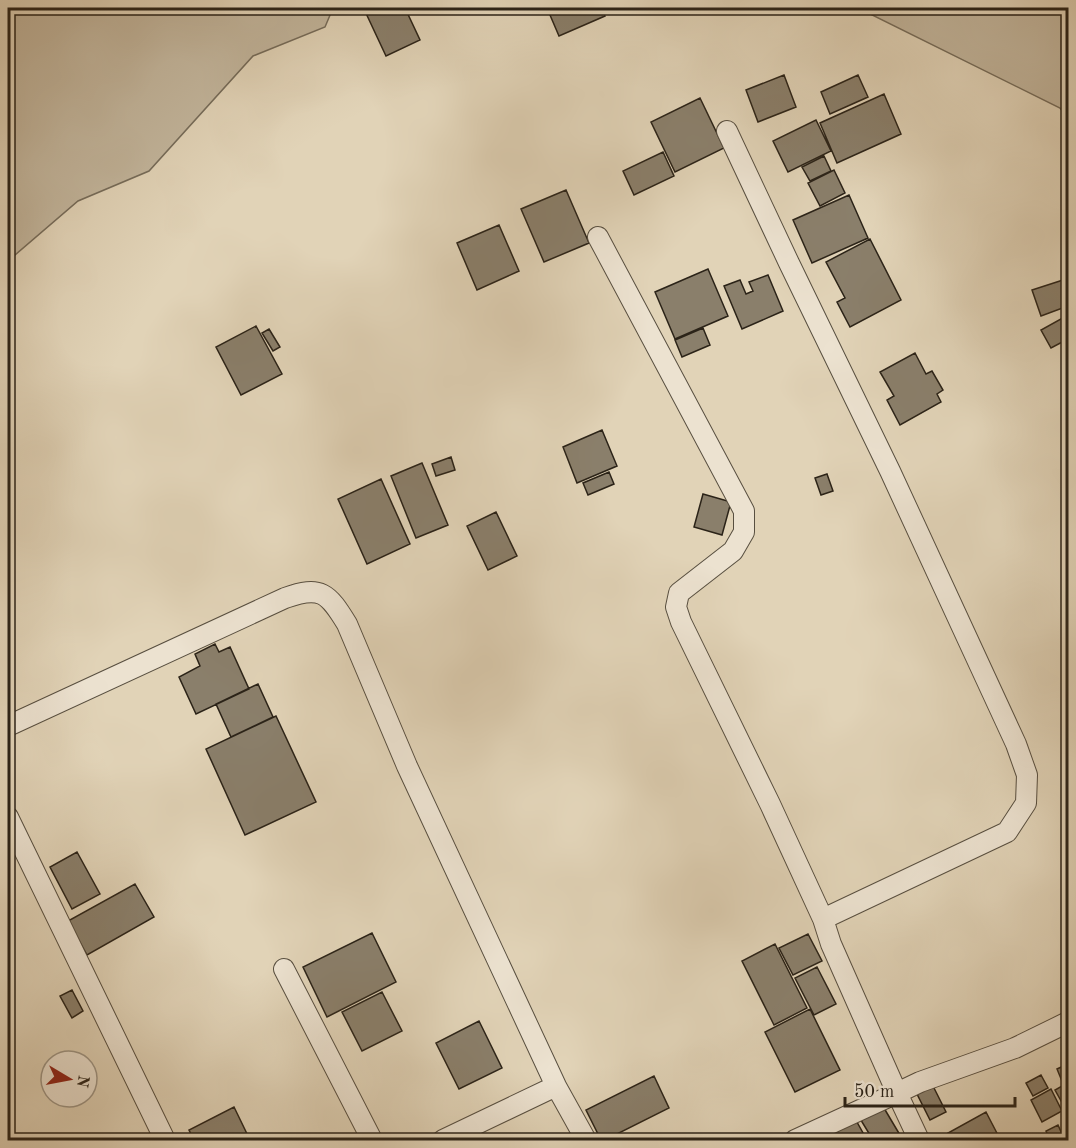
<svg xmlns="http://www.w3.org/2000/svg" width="1076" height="1148" font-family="'Old Standard TT',serif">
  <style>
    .green { fill: #c2b59c; stroke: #766c5a; stroke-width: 1.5 }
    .building { fill: #8a7f6b; stroke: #2b2318; stroke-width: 1.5 }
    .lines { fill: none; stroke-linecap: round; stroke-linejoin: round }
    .minor-casing { stroke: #584f40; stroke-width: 22 }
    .minor { stroke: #ece2d0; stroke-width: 20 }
  </style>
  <rect width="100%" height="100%" fill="#e1d3b7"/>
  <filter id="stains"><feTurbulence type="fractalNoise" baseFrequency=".00333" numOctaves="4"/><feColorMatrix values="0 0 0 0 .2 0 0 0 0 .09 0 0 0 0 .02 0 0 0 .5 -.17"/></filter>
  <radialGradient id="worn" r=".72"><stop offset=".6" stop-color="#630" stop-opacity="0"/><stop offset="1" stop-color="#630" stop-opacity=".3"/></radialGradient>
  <!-- green -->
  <path class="green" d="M8 8H333L325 27 253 56 149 171 78 201 8 261Z
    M861 8H1068V118L1060 108 862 10Z"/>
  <!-- building -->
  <path class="building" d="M368 8H405L420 40 386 56 364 9Z
    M547 8H602L605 16 559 36Z
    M784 75 796 107 758 122 746 90Z
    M858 75 868 97 830 114 821 92Z
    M884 94 901 134 837 163 820 123Z
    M700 98 724 148 675 172 651 122Z
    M816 120 831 151 788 172 773 141Z
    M663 152 674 176 634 195 623 171Z
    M824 156 831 171 810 181 802 167Z
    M834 170 845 193 820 206 808 183Z
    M566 190 589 243 544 262 521 209Z
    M849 195 868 238 812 263 793 220Z
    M499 225 519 271 477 290 457 243Z
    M870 239 901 300 850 327 837 302 845 298 826 262Z
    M708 269 728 316 675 339 655 292Z
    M768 275 783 311 742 329 724 286 740 280 746 294 753 291 749 282Z
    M1063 280 1068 296V306L1041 316 1032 290Z
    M1068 315V339L1051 348 1041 330Z
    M256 326 282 374 241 395 216 347Z
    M703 328 710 345 682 357 675 340Z
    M269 329 280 347 273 351 262 333Z
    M915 353 926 374 932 371 943 390 937 394 941 402 900 425 887 400 894 396 880 372Z
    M602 430 617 466 577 483 563 447Z
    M451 457 455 470 436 476 432 464Z
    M422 463 448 525 416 538 391 476Z
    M609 472 614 484 588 495 583 483Z
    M827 474 833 491 821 495 815 478Z
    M381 479 410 544 367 564 338 499Z
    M703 494 731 502 722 535 694 527Z
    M496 512 517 556 488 570 467 526Z
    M215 644 219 652 230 647 249 689 196 714 179 677 200 666 195 654Z
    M258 684 273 717 231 737 216 704Z
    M276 716 316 802 245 835 206 749Z
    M77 852 100 894 72 909 50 867Z
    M135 884 154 917 87 955 68 921Z
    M372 933 396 982 327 1017 303 967Z
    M808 934 822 961 793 975 779 948Z
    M775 944 807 1008 774 1025 742 961Z
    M817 967 836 1004 814 1015 795 978Z
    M72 990 83 1011 72 1018 60 996Z
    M382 992 402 1031 362 1051 342 1012Z
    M810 1009 840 1070 795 1092 765 1032Z
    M479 1021 502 1068 459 1089 436 1043Z
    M1068 1064V1096L1057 1069Z
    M1041 1075 1048 1088 1033 1096 1026 1083Z
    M654 1076 669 1108 605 1140H601L586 1110Z
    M933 1086 946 1112 930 1120 917 1094Z
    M1062 1086 1068 1099V1106L1065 1108 1055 1090Z
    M1051 1089 1062 1111 1042 1122 1031 1100Z
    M881 1103 900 1135 890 1140H873L859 1117Z
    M234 1107 250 1140H194L189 1130Z
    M986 1112 1000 1139 997 1140H952L948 1133Z
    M853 1115 867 1140H808Z
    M1058 1125 1062 1134 1050 1140 1046 1131Z"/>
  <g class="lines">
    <defs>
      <path id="minor" d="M727 131 789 263 890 471 1016 744 1027 775 1026 803 1007 832 823 919
        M598 237 744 511V532L733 551 679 593 676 607 681 622 770 804 823 919 831 944 897 1093 795 1140
        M8 726 285 598C321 585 328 593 347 624L407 766 556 1086 586 1140
        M8 817 165 1140
        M284 969 372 1140
        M443 1140 556 1086
        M919 1140 897 1093 920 1082 1015 1048 1068 1022"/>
    </defs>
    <!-- minor casing -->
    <use href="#minor" class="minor-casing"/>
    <!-- minor -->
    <use href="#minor" class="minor"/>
  </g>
  <!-- margin -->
  <rect width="1076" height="1148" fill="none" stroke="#e1d3b7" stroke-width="30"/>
  <rect x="9" y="9" width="1058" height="1130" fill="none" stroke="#2b2318" stroke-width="3"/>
  <rect x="15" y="15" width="1046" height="1118" fill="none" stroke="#2b2318" stroke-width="1.5"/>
  <!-- north arrow -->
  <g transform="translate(69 1079) rotate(100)"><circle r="28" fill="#ece2d0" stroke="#9f9686" stroke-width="1.5"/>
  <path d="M0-4.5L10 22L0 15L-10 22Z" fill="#8f2418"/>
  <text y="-9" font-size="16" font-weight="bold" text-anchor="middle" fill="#2b2318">N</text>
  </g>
  <!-- scale -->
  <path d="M845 1097v9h170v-9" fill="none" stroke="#2b2318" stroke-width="3"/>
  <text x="854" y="1097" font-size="18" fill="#2b2318" stroke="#ece2d0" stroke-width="4.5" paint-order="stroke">50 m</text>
  <rect width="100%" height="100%" filter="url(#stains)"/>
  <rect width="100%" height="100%" fill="url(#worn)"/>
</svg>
